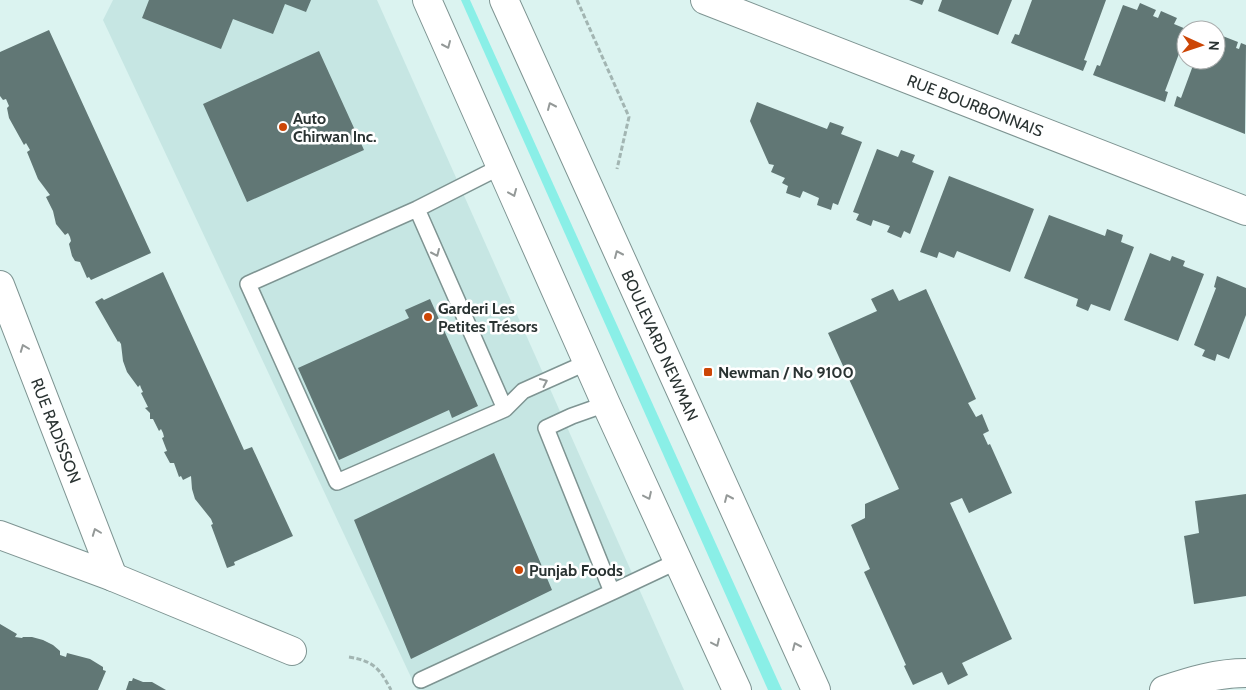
<svg xmlns="http://www.w3.org/2000/svg" width="1246" height="690" font-family="Cabin,sans-serif">
  <style>
    .built { fill: #c6e6e3 }
    .green { fill: #8aefe7 }
    .building { fill: #617775 }
    .lines { fill: none; stroke-linecap: round; stroke-linejoin: round }
    .lane-casing { stroke: #7e9492; stroke-width: 18 }
    .street-casing { stroke: #7e9492; stroke-width: 30 }
    .secondary-casing { stroke: #7e9492; stroke-width: 30 }
    .path { stroke: #a2b5b2; stroke-width: 3; stroke-dasharray: 5 2.5; stroke-linecap: butt }
    .lane { stroke: #fff; stroke-width: 15 }
    .street { stroke: #fff; stroke-width: 28 }
    .secondary { stroke: #fff; stroke-width: 28 }
    .oneway { stroke: #949998 }
    .poi-dot { fill: #cc4606; stroke: #fff; stroke-width: 2 }
    .labels { text-anchor: middle; dominant-baseline: central; stroke-width: 5; stroke-linejoin: round; paint-order: stroke }
    .street-label { font-size: 16px; fill: #2a3332; stroke: #fff }
    .poi-label { font-size: 16px; font-weight: bold; fill: #2a3332; stroke: #fff; text-anchor: start }
  </style>
  <rect width="100%" height="100%" fill="#dbf3f0"/>
  <!-- built -->
  <path class="built" d="M113 0H377L684 690H417L103 20Z"/>
  <!-- green -->
  <path class="green" d="M461 0H470L782 690H768Z"/>
  <!-- building -->
  <path class="building" d="M149 0H311L306 12 285 4 273 34 233 19 221 49 142 18Z
    M909 0H924L922 5Z
    M942 0H1012L998 35 938 11Z
    M1032 0H1106L1084 60 1087 61 1083 71 1011 43 1015 34 1019 35Z
    M1140 3 1156 10 1153 16 1158 18 1161 11 1177 18 1174 24 1186 29V35L1165 91 1168 92 1165 102 1093 75 1097 65 1100 66 1123 5 1137 10Z
    M49 30 151 253 91 280 89 277 87 278 80 262 75 261 72 256 69 244 71 241 70 237 68 233 65 235 56 224 53 211 46 197 50 195 38 179 27 152 30 150 26 143 24 145 9 118 7 108 9 106 6 99 3 100 0 96V52Z
    M1220 35 1238 42 1236 48 1239 49 1241 43 1246 45 1245 134 1174 106 1177 96 1181 98 1195 60H1216V41H1218Z
    M319 51 364 150 247 202 203 104Z
    M757 102 827 129 830 122 844 127 841 134 862 142 838 205 833 203 831 210 817 205 819 198 803 191 800 198 786 193 788 186 782 183 785 178 771 172 774 165 769 164 750 121Z
    M877 149 898 157 901 150 915 155 912 162 934 171 910 234 904 231 901 238 887 232 890 226 873 220 871 226 856 220 859 214 853 212Z
    M949 176 1034 209 1010 272 957 251 954 258 939 252 937 258 920 252Z
    M1049 215 1105 236 1107 229 1123 235 1121 242 1134 247 1110 311 1091 304 1088 311 1076 306 1078 299 1024 278Z
    M1150 253 1170 261 1172 256 1185 261 1183 266 1204 274 1178 341 1124 320Z
    M163 272 244 450 252 447 293 536 234 562 235 565 227 568 211 525 213 524 211 519 195 499 192 489 191 476 183 480 181 476 179 477 174 463H170L164 452 167 451 162 438 164 437 163 433 161 429 159 431 153 419H150V413L145 408 148 407 141 393 143 392 141 388 140 385 138 387 127 372 123 361 121 344 119 341 118 342 95 302 102 298 104 300Z
    M1217 276 1246 288V315L1229 359 1217 354 1215 361 1202 356 1205 350 1194 345 1216 288 1214 287Z
    M893 289 899 301 926 289 976 399 968 403 976 417 982 414 989 431 983 434 988 445 990 444 1012 493 969 513 962 498 950 503 1012 639 962 663 968 675 948 685 942 672 913 685 904 666 906 665 864 572 870 569 851 525 865 518V504L899 489 828 333 877 311 871 299Z
    M430 299 478 406 452 418 449 410 339 460 298 368 409 318 405 310Z
    M494 453 552 590 411 659 354 520Z
    M1246 494V596L1194 604 1184 536 1199 533 1195 501Z
    M0 624 17 634 15 637 22 638 23 637H32L43 640 53 645 60 651V655L66 657 67 653 90 659 103 667V670L106 671 98 690H0Z
    M133 678 143 682H152L166 690H126L129 681H132Z"/>
  <g class="lines">
    <defs>
      <path id="lane" d="M502 166 417 209 248 284 337 482 505 409 523 391 588 362
        M417 209 505 409
        M612 592 678 561
        M421 680 612 592 546 428 572 416 606 404"/>
      <g id="street">
        <path id="s1" d="M705 0 1246 211"/>
        <path id="s2" d="M0 285 113 577"/>
        <path d="M0 535 113 577 292 651"/>
        <path d="M1164 690C1191 681 1217 673 1246 673"/>
      </g>
      <g id="secondary">
        <path d="M427 0 606 404 737 690"/>
        <path id="s3" d="M504 0 816 690"/>
      </g>
    </defs>
    <!-- lane casing -->
    <use href="#lane" class="lane-casing"/>
    <!-- street casing -->
    <use href="#street" class="street-casing"/>
    <!-- secondary casing -->
    <use href="#secondary" class="secondary-casing"/>
    <!-- path -->
    <path class="path" d="M577 0 629 117 617 169
      M349 657C374 661 380 669 391 690"/>
    <!-- lane -->
    <use href="#lane" class="lane"/>
    <!-- street -->
    <use href="#street" class="street"/>
    <!-- secondary -->
    <use href="#secondary" class="secondary"/>
  </g>
  <!-- one-way arrows -->
  <defs><path id="oneway-chevron" d="M-2-3.5L2.5 0L-2 3.5" fill="none" stroke-width="1.6" stroke-linecap="round" stroke-linejoin="round" transform="scale(1.25)"/></defs>
  <g class="oneway">
    <use href="#oneway-chevron" transform="translate(447 45) rotate(66)"/>
    <use href="#oneway-chevron" transform="translate(551 106) rotate(-114)"/>
    <use href="#oneway-chevron" transform="translate(513 193) rotate(67)"/>
    <use href="#oneway-chevron" transform="translate(436 253) rotate(66)"/>
    <use href="#oneway-chevron" transform="translate(618 254) rotate(-114)"/>
    <use href="#oneway-chevron" transform="translate(24 348) rotate(-111)"/>
    <use href="#oneway-chevron" transform="translate(544 382) rotate(-25)"/>
    <use href="#oneway-chevron" transform="translate(648 496) rotate(65)"/>
    <use href="#oneway-chevron" transform="translate(728 498) rotate(-114)"/>
    <use href="#oneway-chevron" transform="translate(96 532) rotate(-111)"/>
    <use href="#oneway-chevron" transform="translate(716 643) rotate(65)"/>
    <use href="#oneway-chevron" transform="translate(796 646) rotate(-114)"/>
  </g>
  <!-- markers -->
  <g class="poi-dot">
    <circle cx="283" cy="127" r="5"/>
    <circle cx="428" cy="317" r="5"/>
    <rect x="703" y="367" width="10" height="10" rx="2.5"/>
    <circle cx="519" cy="570" r="5"/>
  </g>
  <g class="labels">
    <!-- street labels -->
    <g class="street-label">
      <text stroke="none"><textPath href="#s1" startOffset="290">RUE BOURBONNAIS</textPath></text>
      <text stroke="none"><textPath href="#s3" startOffset="379">BOULEVARD NEWMAN</textPath></text>
      <text stroke="none"><textPath href="#s2" startOffset="156">RUE RADISSON</textPath></text>
    </g>
    <!-- poi labels -->
    <g class="poi-label">
      <text x="293" y="118">Auto<tspan x="293" dy="18">Chirwan Inc.</tspan></text>
      <text x="438" y="308">Garderi Les<tspan x="438" dy="18">Petites Trésors</tspan></text>
      <text x="718" y="372">Newman / No 9100</text>
      <text x="529" y="570">Punjab Foods</text>
    </g>
  </g>
  <!-- north arrow -->
  <g transform="translate(1201 45) rotate(93)"><circle r="24" fill="#ffffff" stroke="#aaadad"/>
  <path d="M0-4L9 19L0 12L-9 19Z" fill="#cc4606"/>
  <text y="-8" font-size="14" font-weight="bold" text-anchor="middle" fill="#2a3332">N</text>
  </g>
</svg>
